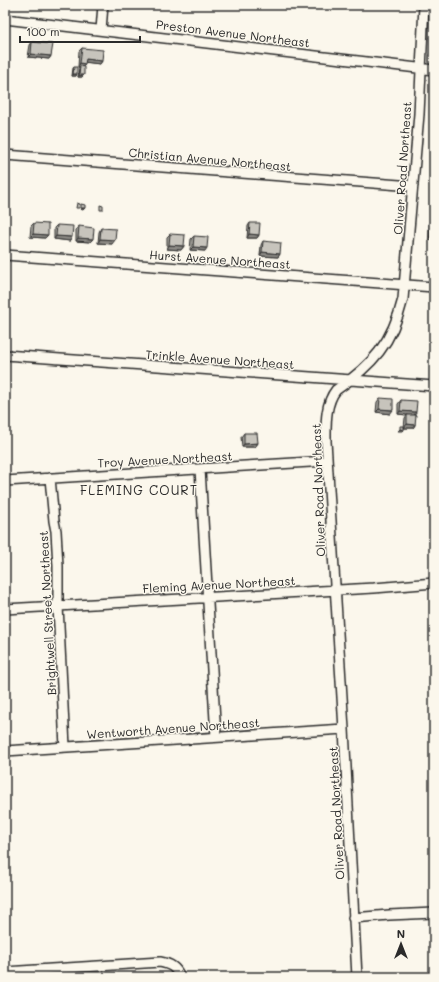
<svg xmlns="http://www.w3.org/2000/svg" width="439" height="982" font-family="Mali,sans-serif">
  <style>
    .lines { fill: none; stroke-linecap: round; stroke-linejoin: round }
    .minor-casing { stroke: #2b2b2b; stroke-width: 12 }
    .minor { stroke: #fbf7ec; stroke-width: 9 }
    .wall { fill: #aba9a2; stroke: #2b2b2b }
    .shaded-wall { fill: #8b8984; stroke: #2b2b2b }
    .building { fill: #c7c4bc; stroke: #2b2b2b }
    .labels { text-anchor: middle; dominant-baseline: central; stroke-width: 3; stroke-linejoin: round; paint-order: stroke }
    .street-label { font-size: 12px; fill: #2b2b2b; stroke: #fbf7ec }
    .neighbourhood-label { font-size: 13px; letter-spacing: 1px; fill: #2b2b2b; stroke: #fbf7ec }
  </style>
  <rect width="100%" height="100%" fill="#fbf7ec"/>
  <filter id="ink" filterUnits="userSpaceOnUse"><feTurbulence type="fractalNoise" baseFrequency=".025" numOctaves="2"/><feDisplacementMap in="SourceGraphic" scale="8" xChannelSelector="R" yChannelSelector="G"/><feConvolveMatrix kernelMatrix="1 2 1 2 8 2 1 2 1" color-interpolation-filters="sRGB"/></filter>
  <g filter="url(#ink)">
    <g class="lines">
      <defs>
        <path id="minor" d="M5 19 434 70
          M101 30 103 5
          M5 155 413 186
          M5 255 434 287
          M5 355 434 386
          M200 469 216 737
          M50 478 54 521 56 531 58 566V606L65 747
          M5 481 327 461
          M5 609 374 588 434 583
          M5 751 344 729
          M353 918 389 915 434 913
          M5 972 160 962C170 964 176 967 180 977
          M357 977 344 729 326 441C326 424 325 404 336 390 373 365 392 343 403 299L419 114 424 5"/>
      </defs>
      <!-- minor casing -->
      <use href="#minor" class="minor-casing"/>
      <!-- minor -->
      <use href="#minor" class="minor"/>
    </g>
    <!-- wall -->
    <path class="wall" d="M32 42 51 56 49 59 28 57 30 45Z
      M82 48 102 61 100 64 85 62 83 66 82 77H78L79 68V67H78L79 51Z
      M74 67 76 76H72L73 68Z
      M434 191V215H430L432 194Z
      M433 216H434V240L429 239 430 219Z
      M34 223 45 238 30 237 31 226Z
      M250 223 259 235 257 238H247L248 226Z
      M57 225 70 241 54 239V228Z
      M79 226 93 239 90 242 76 241V230Z
      M101 228 112 244 98 243 99 232Z
      M170 234 184 246 181 250 167 249V237Z
      M194 236 205 251 190 250 191 239Z
      M263 241 280 254 278 257 260 256 261 245Z
      M380 398 390 414 376 412 377 402Z
      M401 400 416 412 414 415 415 425 413 428H404L405 418 407 415 398 414V404Z
      M244 433 258 443 255 447H242L241 437Z"/>
    <!-- shaded-wall -->
    <path class="shaded-wall" d="M69 5H87L84 9 68 7Z
      M31 54 51 56 49 59 28 57Z
      M86 59 102 61 100 64 83 62Z
      M80 63 85 64 83 67H78Z
      M73 74H77L76 76H72Z
      M79 75H84L82 77H78Z
      M81 208H85L83 210 80 209Z
      M433 211H434V215H430Z
      M33 234 48 235 45 238 30 237Z
      M249 234 259 235 257 238H247Z
      M56 236 72 237 70 241 54 239Z
      M431 236H434V240L429 239Z
      M78 238 93 239 90 242 76 241Z
      M100 239 115 240 112 244 98 243Z
      M169 245 184 246 181 250 167 249Z
      M193 247 207 248 205 251 190 250Z
      M262 252 280 254 278 257 260 256Z
      M379 409 393 410 390 414 376 412Z
      M400 411 416 412 414 416 398 414Z
      M407 424 415 425 413 428H404Z
      M400 429 404 430 403 431H398Z
      M258 443 255 447H242L244 444Z"/>
    <!-- building -->
    <path class="building" d="M32 42 53 44 51 56 31 54Z
      M82 48 103 50 102 61 86 59 85 64 80 63Z
      M80 66 84 67V75H79Z
      M74 67H77V74H73Z
      M434 195V211H433Z
      M77 203 80 204 79 208H76Z
      M81 204 85 205V208H81Z
      M100 205 103 206V210H100Z
      M433 216H434V236H431Z
      M34 223 48 224V235L33 234Z
      M250 223H260L259 235 249 234Z
      M57 225 73 226 72 237 56 236Z
      M79 226 94 228 93 239 78 238Z
      M101 228 116 229 115 240 100 239Z
      M170 234 185 235 184 246 169 245Z
      M194 236 208 237 207 248 193 247Z
      M263 241 281 243 280 254 262 252Z
      M380 398 393 399V410L379 409Z
      M401 400 417 401 416 412 400 411Z
      M407 415H416L415 425 407 424Z
      M400 426H404V430L400 429Z
      M244 433H257L258 443 244 444Z"/>
  </g>
  <g class="labels">
    <!-- street labels -->
    <g class="street-label">
      <text transform="translate(233 33) rotate(7)">Preston Avenue Northeast</text>
      <text transform="translate(210 159) rotate(5)">Christian Avenue Northeast</text>
      <text transform="translate(402 168) rotate(-86)">Oliver Road Northeast</text>
      <text transform="translate(220 259) rotate(4)">Hurst Avenue Northeast</text>
      <text transform="translate(220 359) rotate(4)">Trinkle Avenue Northeast</text>
      <text transform="translate(165 459) rotate(-3)">Troy Avenue Northeast</text>
      <text transform="translate(318 490) rotate(-92)">Oliver Road Northeast</text>
      <text transform="translate(219 584) rotate(-3)">Fleming Avenue Northeast</text>
      <text transform="translate(47 613) rotate(-93)">Brightwell Street Northeast</text>
      <text transform="translate(173 728) rotate(-4)">Wentworth Avenue Northeast</text>
      <text transform="translate(336 813) rotate(-93)">Oliver Road Northeast</text>
    </g>
    <!-- neighbourhood labels -->
    <g class="neighbourhood-label">
      <text x="139" y="489">FLEMING COURT</text>
    </g>
  </g>
  <!-- margin -->
  <rect width="439" height="982" fill="none" stroke="#fbf7ec" stroke-width="20"/>
  <rect x="10" y="10" width="419" height="962" fill="none" stroke="#2b2b2b" stroke-width="1.5" filter="url(#ink)"/>
  <!-- north arrow -->
  <g transform="translate(401 944)" stroke="#fbf7ec" stroke-width="3" paint-order="stroke">
  <path d="M0-3L7 15L0 10L-7 15Z" fill="#2b2b2b"/>
  <text y="-6" font-size="11" font-weight="bold" text-anchor="middle" fill="#2b2b2b">N</text>
  </g>
  <!-- scale -->
  <path d="M20 36v6h120v-6" fill="none" stroke="#2b2b2b" stroke-width="2"/>
  <text x="26" y="36" font-size="12" fill="#2b2b2b" stroke="#fbf7ec" stroke-width="3" paint-order="stroke">100 m</text>
</svg>
